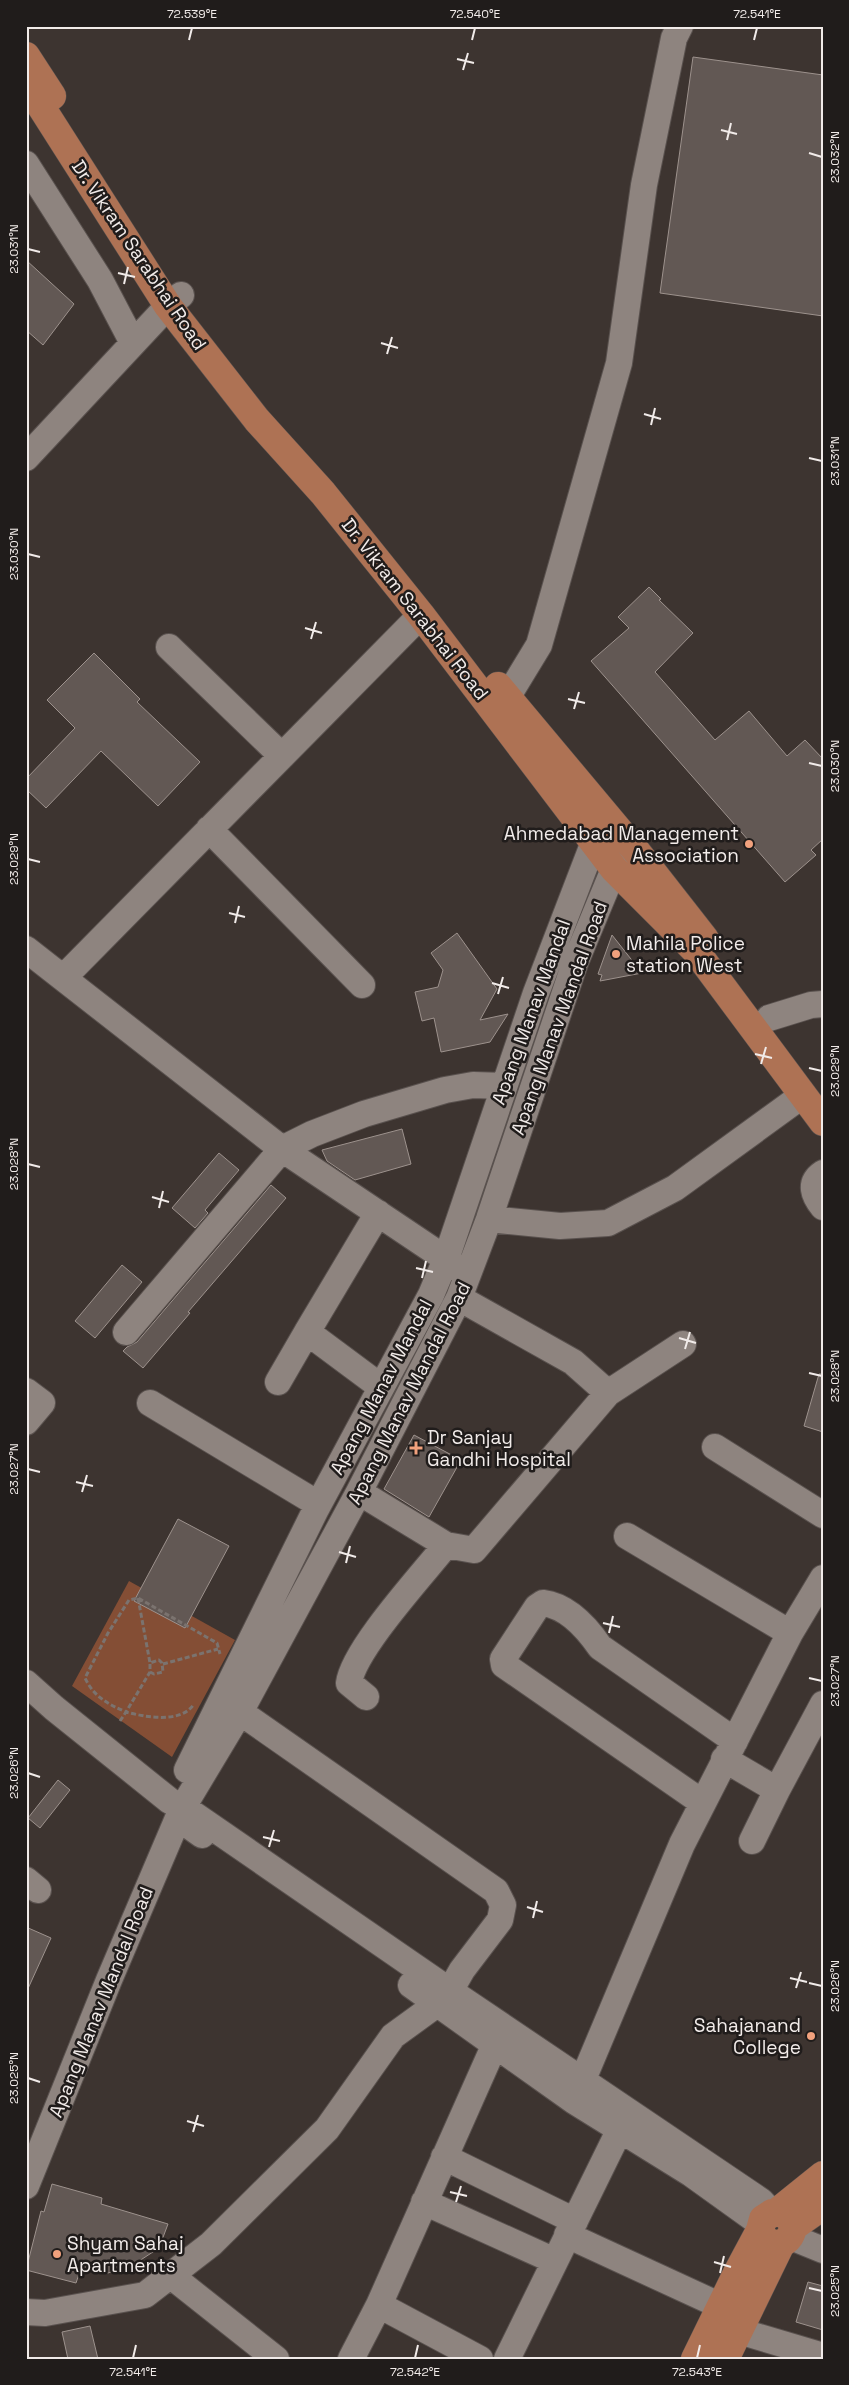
<svg xmlns="http://www.w3.org/2000/svg" width="849" height="2385" font-family="'Space Grotesk',sans-serif">
  <style>
    .green { fill: #844e35 }
    .building { fill: #625854; stroke: #9d928d }
    .lines { fill: none; stroke-linecap: round; stroke-linejoin: round }
    .minor-casing { stroke: #59514e; stroke-width: 28 }
    .major-casing { stroke: #59514e; stroke-width: 29 }
    .path { stroke: #7b736f; stroke-width: 3; stroke-dasharray: 5 2.5; stroke-linecap: butt }
    .minor { stroke: #8e847f; stroke-width: 26 }
    .major { stroke: #ae7254; stroke-width: 28 }
    .ticks { fill: none; stroke: #f1ebe9; stroke-width: 2 }
    .poi-dot { fill: #f1a17d; stroke: #201c1b; stroke-width: 2 }
    .labels { text-anchor: middle; dominant-baseline: central; stroke-width: 5; stroke-linejoin: round; paint-order: stroke }
    .street-label { font-size: 19px; fill: #f1ebe9; stroke: #201c1b }
    .poi-label { font-size: 19px; fill: #f1ebe9; stroke: #201c1b; text-anchor: start }
    .neatline { fill: none; stroke: #f1ebe9; stroke-width: 2 }
    .ticks-label { font-size: 12px; text-anchor: middle; fill: #f1ebe9 }
  </style>
  <rect width="100%" height="100%" fill="#3d3430"/>
  <!-- green -->
  <path class="green" d="M129 1581 235 1640 172 1757 72 1686Z"/>
  <!-- building -->
  <path class="building" d="M693 57 823 75V316L660 293Z
    M26 260 74 304 43 345 26 330Z
    M649 587 661 599 659 600 693 633 655 672 715 740 749 711 787 756 805 740 823 759V839L811 850 816 855 785 882 591 661 629 628 618 617Z
    M94 653 140 699 137 702 200 762 158 806 101 751 46 808 26 789V779L75 728 47 700Z
    M457 933 497 989 480 1020 508 1014 490 1042 441 1052 434 1018 422 1021 415 992 438 987 443 970 431 953Z
    M612 935 642 973 600 981 602 975 598 974Z
    M402 1129 411 1164 355 1180 327 1161 322 1150Z
    M219 1153 239 1170 205 1210 208 1213 195 1228 172 1208Z
    M271 1185 286 1198 188 1312 190 1313 143 1368 123 1351 127 1347 137 1342Z
    M122 1265 142 1282 95 1338 75 1321Z
    M819 1374H823V1432L804 1426Z
    M414 1435 461 1460 429 1517 384 1489Z
    M178 1519 229 1546 185 1628 134 1601Z
    M58 1780 70 1790 40 1828 28 1818Z
    M26 1927 51 1938 26 1993Z
    M52 2184 102 2198 101 2204 168 2224 159 2248 133 2265 108 2273 81 2268 76 2283 26 2270 41 2211 44 2212Z
    M808 2282 823 2286V2330L796 2322Z
    M90 2326 98 2359H68L62 2332Z"/>
  <g class="lines">
    <defs>
      <path id="minor" d="M26 164 100 280 133 343
        M26 458 168 306 181 295
        M421 615 63 978 282 1149 446 1259 460 1270
        M169 647 282 756
        M497 714 539 645 619 363 644 185 674 38 680 26
        M209 829 362 985
        M630 857 614 869 575 963 489 1219 459 1298 359 1492 240 1712 183 1807 450 1991 761 2201 772 2213
        M26 949 63 978
        M769 1018 811 1005 823 1004
        M823 1173C808 1183 814 1196 823 1207
        M489 1219 560 1226 608 1223 675 1188 803 1095
        M459 1298 573 1362 608 1393
        M126 1332 282 1149 312 1134 364 1114 445 1090 473 1085 504 1086
        M307 1332 378 1213
        M278 1382 307 1332 381 1387
        M26 1391 42 1403 26 1422
        M150 1403 318 1504
        M715 1447 823 1515
        M359 1492 446 1545C423 1574 353 1650 349 1683L366 1697
        M627 1536 790 1633
        M446 1545 474 1550 608 1393 683 1344
        M26 1683 54 1708 170 1801
        M240 1712 496 1891 503 1905 500 1920 462 1970 450 1991
        M724 1759 777 1790 823 1704
        M187 1770 316 1509 431 1295 446 1259 536 993 594 842 608 832
        M703 1803 504 1665 503 1659 537 1607 543 1603C567 1606 587 1628 600 1647L735 1741
        M752 1841 777 1790
        M26 1880 38 1890
        M411 1985 574 2101 690 2173 761 2224
        M576 2096 682 1844 790 1633 823 1578
        M444 2157 575 2221
        M26 2186 109 1980 178 1818 202 1835
        M424 2202 555 2261
        M567 2235 721 2306
        M791 2237 823 2250
        M170 2275 276 2359
        M26 2312 45 2313 145 2295 211 2244 327 2129 393 2036 437 2004
        M739 2331 823 2356
        M351 2359 379 2305
        M480 2359 379 2305 495 2044
        M507 2359 620 2129"/>
      <path id="major" d="M26 56 52 96
        M26 83 168 306 257 420 323 493 421 615 614 869 695 950 823 1122
        M498 686 637 852 705 939
        M777 2212 823 2175
        M793 2227 823 2206
        M695 2359 738 2271 760 2230 763 2219 772 2213H783C804 2226 786 2254 765 2240L760 2230
        M725 2359 781 2244"/>
    </defs>
    <!-- minor casing -->
    <use href="#minor" class="minor-casing"/>
    <!-- major casing -->
    <use href="#major" class="major-casing"/>
    <!-- path -->
    <path class="path" d="M138 1598 150 1663
      M163 1664 218 1649
      M150 1672 154 1674 163 1672 162 1663 159 1660 150 1663V1672L126 1712C145 1717 181 1724 194 1704
      M120 1721 126 1712C108 1704 94 1697 85 1678L108 1633 129 1600 138 1598 217 1643 220 1654"/>
    <!-- minor -->
    <use href="#minor" class="minor"/>
    <!-- major -->
    <use href="#major" class="major"/>
  </g>
  <!-- ticks -->
  <path class="ticks" d="M189 40 192 28M472 40 475 28M754 40 757 28M457 59 474 63M463 70 468 53M721 130 737 134M727 140 731 123M809 153 822 157M28 249 40 252M118 273 135 277M124 284 128 267M381 343 398 348M387 354 392 337M644 414 661 419M651 425 655 408M809 458 822 461M28 554 40 557M305 628 322 633M311 639 316 622M568 699 585 703M574 709 579 692M809 763 822 766M28 859 40 862M229 913 245 917M235 923 239 906M492 983 509 988M498 994 503 977M755 1054 772 1058M761 1064 766 1047M809 1068 822 1071M28 1164 40 1167M152 1197 169 1202M159 1208 163 1191M416 1268 433 1272M422 1278 426 1261M679 1338 696 1343M685 1349 690 1332M809 1373 822 1376M28 1469 40 1472M76 1482 93 1486M82 1492 87 1475M339 1552 356 1557M346 1563 350 1546M603 1623 620 1627M609 1633 613 1616M809 1678 822 1681M28 1773 40 1777M263 1837 280 1841M269 1847 274 1830M527 1907 543 1912M533 1918 537 1901M790 1978 807 1982M809 1983 822 1986M796 1988 801 1972M28 2078 40 2082M187 2121 204 2126M193 2132 198 2115M450 2192 467 2196M456 2202 461 2186M714 2262 731 2267M720 2273 724 2256M809 2288 822 2291M133 2358 136 2345M415 2358 418 2345M697 2358 700 2345"/>
  <!-- markers -->
  <g class="poi-dot">
    <circle cx="749" cy="844" r="5"/>
    <circle cx="616" cy="954" r="5"/>
    <path d="M413.5 1440.5h5v5h5v5h-5v5h-5v-5h-5v-5h5z"/>
    <circle cx="811" cy="2036" r="5"/>
    <circle cx="57" cy="2254" r="5"/>
  </g>
  <g class="labels">
    <!-- street labels -->
    <g class="street-label">
      <text transform="translate(139 255) rotate(56)">Dr. Vikram Sarabhai Road</text>
      <text transform="translate(415 609) rotate(52)">Dr. Vikram Sarabhai Road</text>
      <text transform="translate(531 1012) rotate(-70)">Apang Manav Mandal</text>
      <text transform="translate(559 1018) rotate(-70)">Apang Manav Mandal Road</text>
      <text transform="translate(381 1387) rotate(-62)">Apang Manav Mandal</text>
      <text transform="translate(409 1393) rotate(-63)">Apang Manav Mandal Road</text>
      <text transform="translate(101 2002) rotate(-68)">Apang Manav Mandal Road</text>
    </g>
    <!-- poi labels -->
    <g class="poi-label">
      <text x="739" y="833" text-anchor="end">Ahmedabad Management<tspan x="739" dy="22">Association</tspan></text>
      <text x="626" y="943">Mahila Police<tspan x="626" dy="22">station West</tspan></text>
      <text x="427" y="1437">Dr Sanjay<tspan x="427" dy="22">Gandhi Hospital</tspan></text>
      <text x="801" y="2025" text-anchor="end">Sahajanand<tspan x="801" dy="22">College</tspan></text>
      <text x="67" y="2243">Shyam Sahaj<tspan x="67" dy="22">Apartments</tspan></text>
    </g>
  </g>
  <!-- border -->
  <rect width="849" height="2385" fill="none" stroke="#201c1b" stroke-width="55"/>
  <rect x="28" y="28" width="794" height="2330" class="neatline"/>
  <g class="ticks-label">
    <text x="192" y="18">72.539°E</text>
    <text x="475" y="18">72.540°E</text>
    <text x="757" y="18">72.541°E</text>
    <text transform="translate(835 157) rotate(-90)" y="4">23.032°N</text>
    <text transform="translate(14 249) rotate(-90)" y="4">23.031°N</text>
    <text transform="translate(835 461) rotate(-90)" y="4">23.031°N</text>
    <text transform="translate(14 554) rotate(-90)" y="4">23.030°N</text>
    <text transform="translate(835 766) rotate(-90)" y="4">23.030°N</text>
    <text transform="translate(14 859) rotate(-90)" y="4">23.029°N</text>
    <text transform="translate(835 1071) rotate(-90)" y="4">23.029°N</text>
    <text transform="translate(14 1164) rotate(-90)" y="4">23.028°N</text>
    <text transform="translate(835 1376) rotate(-90)" y="4">23.028°N</text>
    <text transform="translate(14 1469) rotate(-90)" y="4">23.027°N</text>
    <text transform="translate(835 1681) rotate(-90)" y="4">23.027°N</text>
    <text transform="translate(14 1773) rotate(-90)" y="4">23.026°N</text>
    <text transform="translate(835 1986) rotate(-90)" y="4">23.026°N</text>
    <text transform="translate(14 2078) rotate(-90)" y="4">23.025°N</text>
    <text transform="translate(835 2291) rotate(-90)" y="4">23.025°N</text>
    <text x="133" y="2376">72.541°E</text>
    <text x="415" y="2376">72.542°E</text>
    <text x="697" y="2376">72.543°E</text>
  </g>
</svg>
